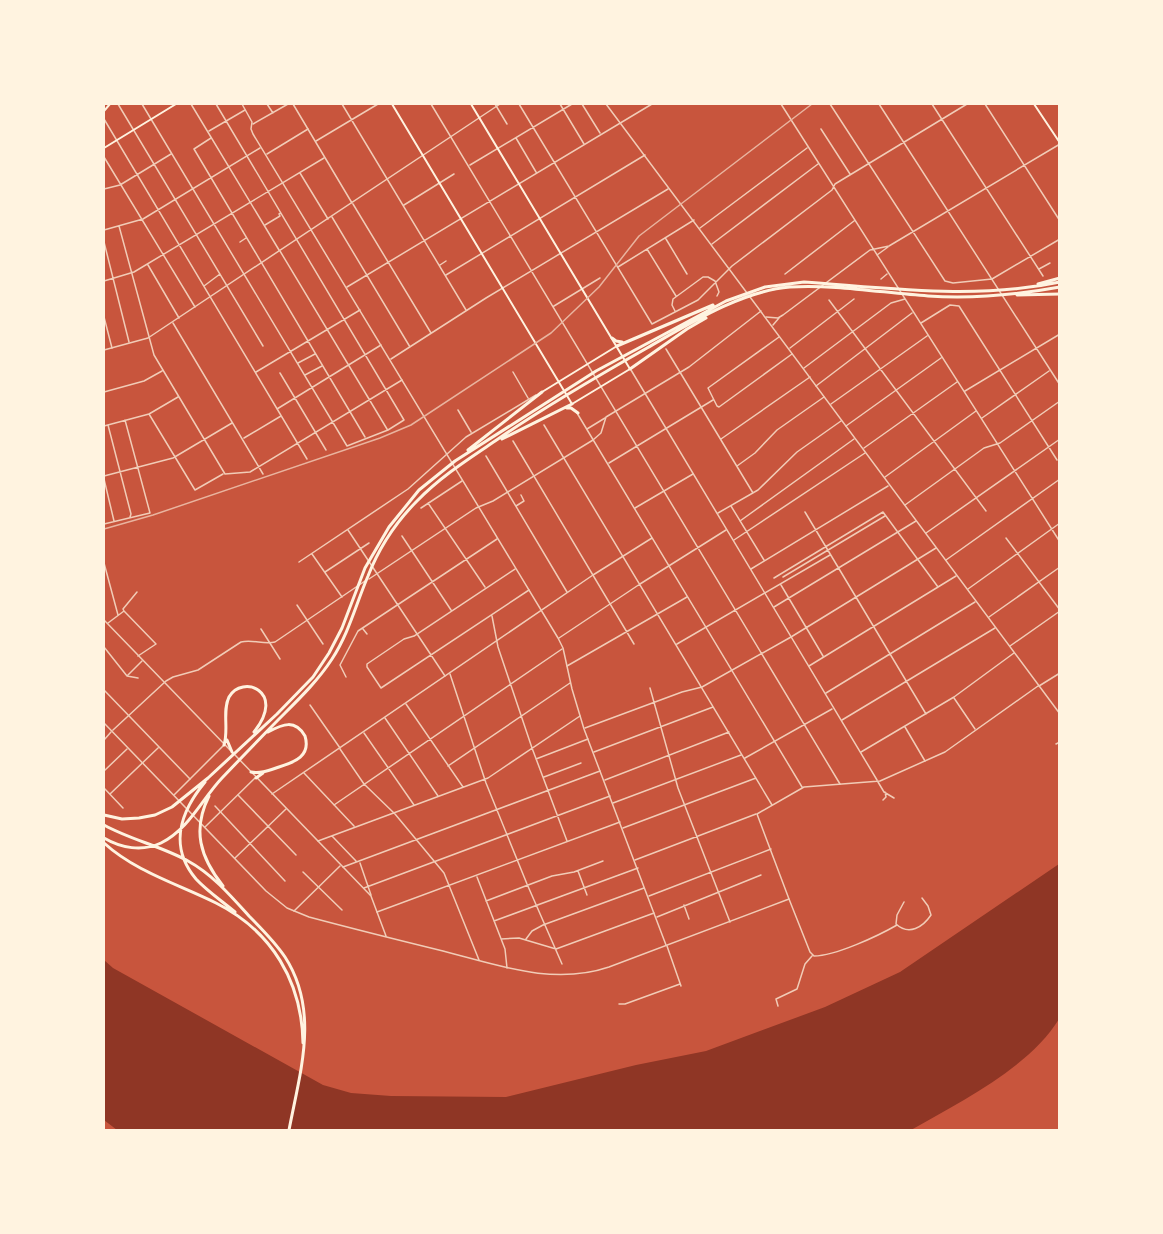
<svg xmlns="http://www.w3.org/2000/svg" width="1163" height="1234" font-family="'Nunito Sans',sans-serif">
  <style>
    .water { fill: #8f3625 }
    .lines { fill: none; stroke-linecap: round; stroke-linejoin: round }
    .minor { stroke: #f1ccb7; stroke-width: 1.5 }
    .tertiary { stroke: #f1ccb7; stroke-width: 1.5 }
    .secondary { stroke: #fff3e0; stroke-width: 2 }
    .primary { stroke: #fff3e0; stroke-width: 2 }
    .motorway { stroke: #fff3e0; stroke-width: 3 }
    .rail { stroke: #e9b49f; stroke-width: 1.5 }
  </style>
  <rect width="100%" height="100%" fill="#c8553d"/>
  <!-- water -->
  <path class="water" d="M1059 864V1019C1029 1068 960 1102 911 1130H117L104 1120V960L113 968 323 1085 351 1093 391 1096 506 1097 636 1065 706 1051 825 1007 900 972Z"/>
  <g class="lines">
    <!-- minor -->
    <path class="minor" d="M118 104 263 346
      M142 104 347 446 388 430 404 420 216 104
      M267 104 273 113
      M342 104 466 310
      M431 104 840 784
      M495 104 507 124
      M519 104 652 324 698 300 732 266 832 190 835 184 967 104
      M560 104 584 144
      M582 104 600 133
      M781 104 1060 542
      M830 104 945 281 953 283 992 279 1060 239
      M879 104 1060 385
      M932 104 1043 276
      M985 104 1060 221
      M104 119 307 459
      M253 124 288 104
      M821 129 850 174
      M209 131 245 110
      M211 138 194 149 365 437
      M516 138 536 172
      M316 141 378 104
      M267 154 308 129
      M104 157 195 307
      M470 165 572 104
      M300 173 328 219
      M104 189 120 185 171 154
      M353 204 431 333
      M404 205 454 174
      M332 217 410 347
      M265 225 280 216 279 214 281 213
      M119 226 154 355 225 474 250 472 402 380
      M700 228 807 148
      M104 230 143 219 260 148
      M666 239 687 274
      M104 242 129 342
      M240 242 246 238
      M712 244 818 164
      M647 249 676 296
      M280 251 387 429
      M877 255 888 247
      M148 265 179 318
      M440 265 446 261
      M618 267 694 220
      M1039 269 1050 263
      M785 274 854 221
      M446 275 645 155
      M881 279 887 274
      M104 281 134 272 324 158
      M204 286 220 274
      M347 287 652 104
      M829 300 986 511
      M554 306 600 278
      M675 311 672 305 673 299 703 277H708L715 281 719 292 717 296
      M104 317 112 348
      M766 317 778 318 783 315 870 250 889 246 1060 144
      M173 323 263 474
      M921 323 950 305 959 306 1057 460
      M773 325 779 318
      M779 337 708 388 717 406 719 407 792 354
      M790 348 854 299
      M666 349 753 493
      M391 359 486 298 668 189
      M298 363 315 354
      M804 368 891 303 905 299
      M256 372 360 310
      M513 372 528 398
      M280 373 326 450
      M305 375 322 366
      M816 386 912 313
      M965 391 1060 334
      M104 392 144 381 162 371
      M831 404 927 336
      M277 409 381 345
      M458 410 471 432
      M149 414 195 490 223 474
      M982 418 1049 371
      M108 425 131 514 130 517
      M544 425 772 805
      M104 426 149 414 178 397
      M846 426 941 358
      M587 429 605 418
      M244 438 281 416
      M721 439 810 377
      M513 441 634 644
      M864 448 957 382
      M486 456 567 592
      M609 463 713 400
      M737 466 755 453 777 430 824 397
      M104 476 173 458 232 423
      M885 477 976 411
      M104 479 114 521
      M428 503 485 587
      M905 505 984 448 1000 443 1060 401
      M516 506 524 501 521 495
      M731 506 764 560
      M421 508 462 481
      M635 508 693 474
      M805 512 926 714
      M718 513 758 490 797 452 841 421
      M740 521 854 439
      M104 524 150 513 125 420
      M348 530 445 676
      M926 533 1060 439
      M402 536 451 610
      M1006 538 1060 610
      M734 540 865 453
      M312 554 342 597
      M946 560 1060 479
      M299 562 408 489 466 437 536 395
      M104 563 118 615
      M515 569 414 636 404 639 367 664V667L381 688 529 590
      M751 569 888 486
      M325 572 369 543
      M783 577 885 516
      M774 578 883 512 938 587
      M781 585 823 656
      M968 589 1060 523
      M297 605 323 644
      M774 607 916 521
      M124 611 156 644 138 656
      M492 616 498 647 532 748 567 841
      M989 617 1060 567
      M108 623 124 611 123 609 137 592
      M261 629 280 659
      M363 629 367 634
      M559 638 640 584 726 530
      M677 644 830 555
      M1010 646 1060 611
      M104 647 127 676 142 661
      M567 666 687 597
      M809 666 956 576
      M450 674 486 783 527 884 562 964
      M127 676 138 678
      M346 677 340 665 358 631 497 539
      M1039 686 1060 673
      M650 688 678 788 730 922
      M104 690 190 779
      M826 693 975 602
      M954 698 975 729
      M406 704 463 787
      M310 705 340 748
      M385 718 438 796
      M842 720 995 628
      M905 727 925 761
      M585 728 682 692 702 687 791 637 936 548
      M364 733 414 805
      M104 740 111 732
      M1056 744 1060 742
      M340 749 364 784 395 814 444 873 479 960
      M594 752 713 707
      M861 752 954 697 1014 653
      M745 758 832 709
      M536 759 588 739
      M448 766 570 683
      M104 771 127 749
      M304 773 354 826
      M544 777 581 763
      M605 780 729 732
      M878 782 884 792 894 798
      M104 788 123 808
      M110 794 158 748
      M238 795 296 855
      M883 800 886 797 885 792
      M613 803 741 755
      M334 805 562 649
      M215 806 285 881
      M623 828 756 778
      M332 836 356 861
      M318 841 488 778 580 716
      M235 858 286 809
      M635 860 756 814
      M360 863 371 895
      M343 867 600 771
      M578 871 587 895
      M303 872 342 910
      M477 877 505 949 507 968
      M364 888 610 796
      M649 896 771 849
      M789 899 810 952 814 956C835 956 878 936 897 925
      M486 901 552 876 574 872 603 861
      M904 902 897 915 896 924C909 936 923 927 931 915L928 906 922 898
      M684 905 689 919
      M294 911 340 866
      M377 912 620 822
      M657 917 761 875
      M494 921 638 868
      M501 939 519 938 556 949 654 913
      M526 939 532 931 543 925 644 888
      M667 946 681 986
      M619 1004H625L680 984
      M778 1006 776 999 797 989 805 964 812 956"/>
    <!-- tertiary -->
    <path class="tertiary" d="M191 104 279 250
      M242 104 252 122 251 129 253 134 558 638 563 648 572 689 584 729 666 945
      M293 104 352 203
      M606 104 747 293
      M750 297 1060 714
      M104 350 148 338 500 104
      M631 370 877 780
      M577 413 802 787
      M369 579 476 508 493 501 593 440 601 433 606 417 689 367 761 311
      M104 620 230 750
      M104 723 266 891 287 908 309 917C354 929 398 940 443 951 498 965 553 986 609 967L789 899 757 814 804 787 880 781 945 752 1038 686
      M113 730 166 681 173 677 198 670 241 642C253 639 264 645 275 642L365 581
      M235 755 371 896 386 936
      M272 794 593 575 652 538
      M174 795 224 745
      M205 827 255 778"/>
    <!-- secondary -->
    <path class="secondary" d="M392 104 572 404 630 369 471 104
      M1034 104 1060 143
      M542 392 617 346"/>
    <!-- primary -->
    <path class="primary" d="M104 111 110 104
      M104 148 176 104"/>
    <!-- motorway -->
    <path class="motorway" d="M1038 284 1060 278
      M1017 295 1060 294
      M612 338 616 341 622 342
      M617 346 713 305
      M630 369 687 329 706 318
      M567 408H571L578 413
      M502 439 572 404
      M468 450 542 392
      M227 740 232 752
      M224 745C229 730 222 711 229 697 242 674 287 691 254 732
      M251 772C261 774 270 770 279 767 295 762 311 756 305 736 295 719 283 724 268 732
      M256 778 263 773
      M205 782C181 811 168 846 196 879 207 891 222 901 235 912
      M209 796C192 830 200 857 223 886
      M104 815 122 819 139 818 155 815 172 807 208 778 277 714 313 677 329 653 342 628 365 568 389 527 419 490 455 461 596 371 726 301 765 287 804 282C889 288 975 300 1060 282
      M104 825C131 840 161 846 188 861 212 874 231 896 249 916 262 929 275 942 285 957 320 1011 300 1072 289 1130
      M104 838C121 848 142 852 161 843 189 829 202 799 222 778 243 756 264 734 285 713 302 696 319 679 332 659 349 633 356 604 368 576 379 548 396 522 417 501 441 476 470 458 498 439 546 406 596 377 647 348 689 324 741 291 790 287 833 284 884 293 928 296 972 299 1016 295 1060 287
      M104 843C136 872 178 884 216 903 272 931 302 982 303 1043"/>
    <!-- rail -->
    <path class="rail" d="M104 529 153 515 380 438 411 425 551 333 599 287 639 236 812 104"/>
  </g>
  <!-- border -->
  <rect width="1163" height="1234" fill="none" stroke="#fff3e0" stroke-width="210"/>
</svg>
